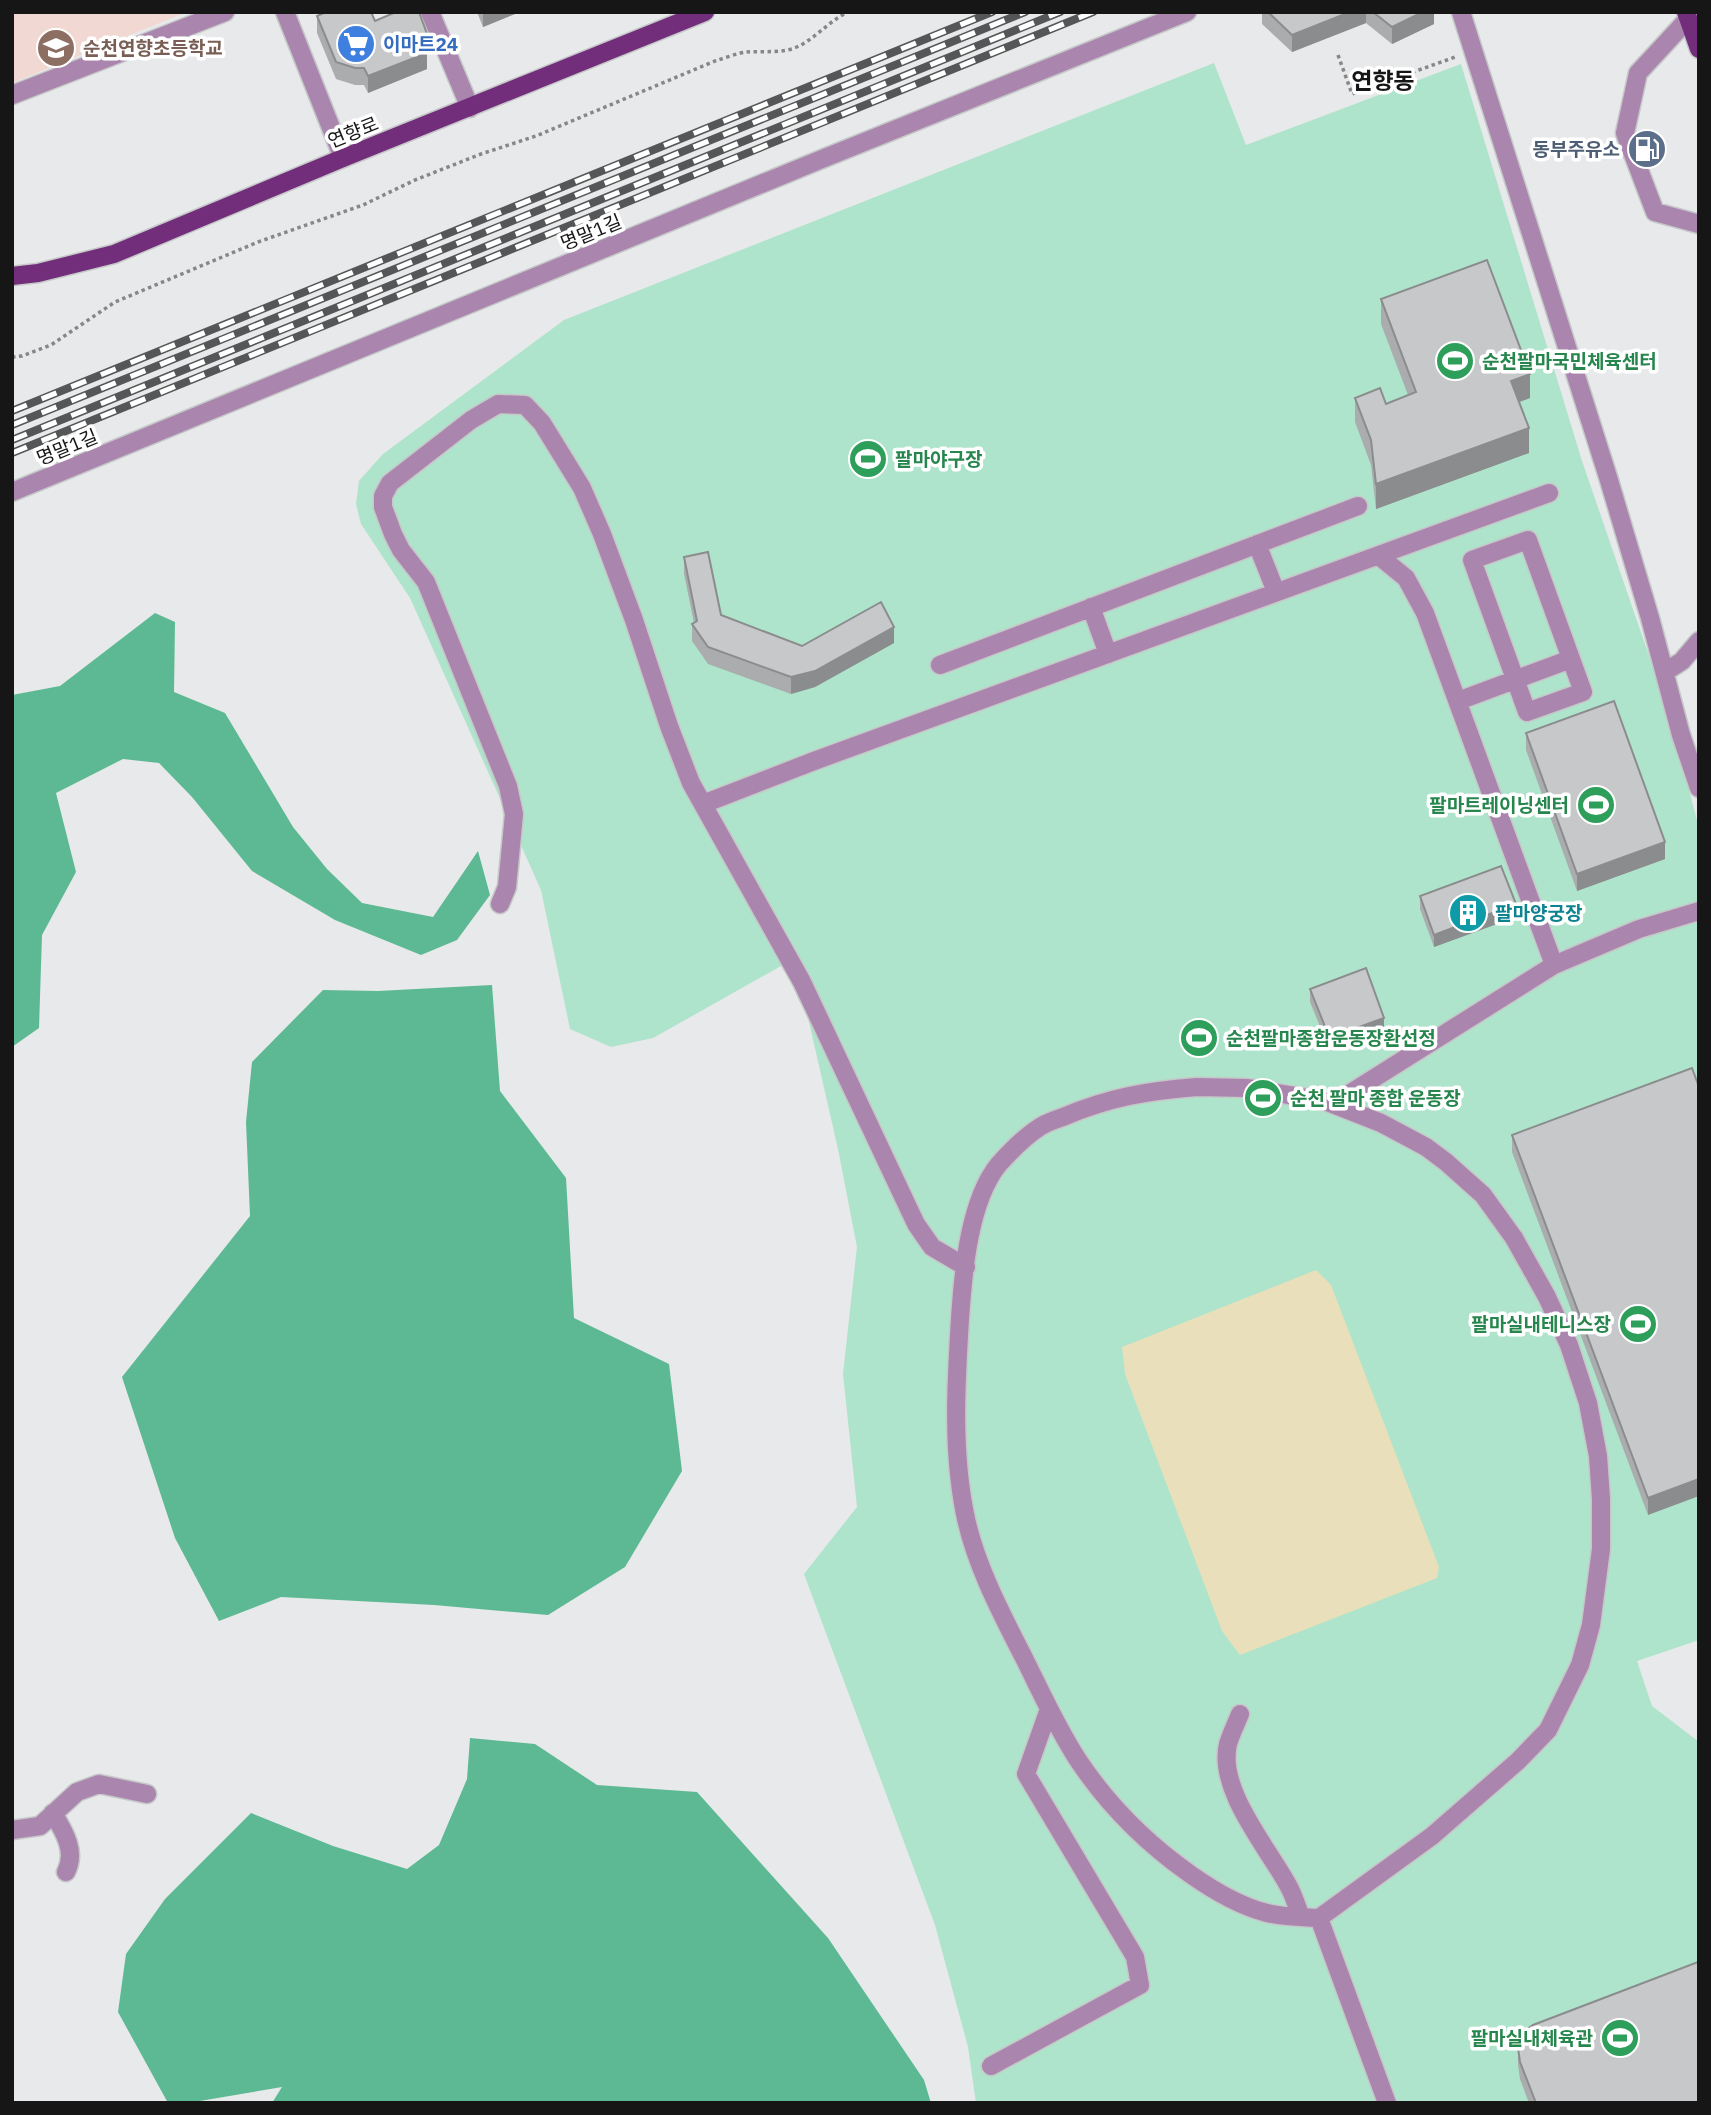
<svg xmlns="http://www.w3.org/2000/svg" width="1711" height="2115" font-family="'IBM Plex Sans','Noto Sans KR',sans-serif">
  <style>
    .education { fill: #f2d8d3 }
    .green { fill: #aee4cb }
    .forest { fill: #5db994 }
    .sand { fill: #e9dfba }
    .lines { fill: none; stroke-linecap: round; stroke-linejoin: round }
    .minor-casing { stroke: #c6c7c8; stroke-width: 21 }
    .major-casing { stroke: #c6c7c8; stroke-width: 21 }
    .path { stroke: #868788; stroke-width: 3.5; stroke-dasharray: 3.5 3.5; stroke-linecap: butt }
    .minor { stroke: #aa85ae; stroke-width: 18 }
    .major { stroke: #722d7b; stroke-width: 18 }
    .rail-casing { stroke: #555657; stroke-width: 8 }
    .rail { stroke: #fff; stroke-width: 5; stroke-dasharray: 16; stroke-linecap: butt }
    .wall { fill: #abacae }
    .shaded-wall { fill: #8b8c8d }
    .building { fill: #c7c8ca; stroke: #8b8c8d; stroke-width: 2 }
    .labels { text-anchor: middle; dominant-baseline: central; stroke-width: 7; stroke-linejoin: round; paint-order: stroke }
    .shop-label { font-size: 19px; font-weight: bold; fill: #366cbe; stroke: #fff; text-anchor: start }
    .education-label { font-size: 19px; font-weight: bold; fill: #785e54; stroke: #fff; text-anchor: start }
    .street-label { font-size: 19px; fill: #161617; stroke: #fff }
    .service-label { font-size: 19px; font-weight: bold; fill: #4e5e75; stroke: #fff; text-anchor: end }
    .leisure-label { font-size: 19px; font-weight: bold; fill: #27864d; stroke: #fff; text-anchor: start }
    .culture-label { font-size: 19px; font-weight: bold; fill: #0d838f; stroke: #fff; text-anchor: start }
    .quarter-label { font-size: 23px; font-weight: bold; fill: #161617; stroke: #fff }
  </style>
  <rect width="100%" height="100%" fill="#e7e9ea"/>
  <!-- education -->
  <path class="education" d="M12 12H187L12 83Z"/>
  <!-- green -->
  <path class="green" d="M1214 63 1246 145 1461 64 1582 461 1670 717 1699 828V1640L1637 1661 1652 1706 1699 1742V2103H976L968 2047 935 1925 804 1574 857 1507 843 1374 857 1247 838 1149 804 1000 781 966 653 1038 611 1047 570 1029 541 890 410 598 361 524 356 504 359 481 383 454 564 320Z"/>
  <!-- forest -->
  <path class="forest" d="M155 613 175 622 174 692 225 713 293 827 327 869 362 903 433 917 478 851 490 895 457 940 421 955 335 920 252 871 192 797 159 763 123 759 56 793 76 872 42 935 39 1028 12 1047V695L60 686Z
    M492 985 500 1091 566 1178 574 1318 669 1364 682 1471 625 1567 548 1615 434 1605 281 1597 219 1621 175 1538 122 1377 250 1216 246 1122 252 1062 323 990 378 991Z
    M470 1738 535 1744 597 1785 697 1792 828 1938 924 2080 931 2103H272L282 2087 188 2103H168L118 2012 126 1954 165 1899 251 1813 333 1846 407 1869 439 1845 467 1779Z"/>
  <!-- sand -->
  <path class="sand" d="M1316 1270 1331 1285 1439 1567 1437 1578 1240 1655 1222 1631 1125 1374 1122 1347Z"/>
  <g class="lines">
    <defs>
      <path id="minor" d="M285 12 343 158
        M430 12 470 108
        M1461 12 1608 477 1650 618 1681 735 1699 788
        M1688 19 1638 73 1625 133 1655 212 1699 224
        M12 95 225 12
        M12 492 822 159 1187 12
        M1528 540 1583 692 1527 712 1472 560Z
        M1257 544 1276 592
        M1091 607 1108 654
        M940 665 1358 506
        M1665 672 1682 661 1699 641
        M1458 701 1571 659
        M703 804 814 761 1549 493
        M500 904 507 887 514 814 508 786 426 582 401 550 393 534 383 507V496L390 483 471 420 498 404 525 405 542 423 582 488 602 534 634 620 669 726 691 783 802 982 916 1224 932 1247 966 1267
        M1554 965 1639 929 1699 911
        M1197 1087 1247 1088 1325 1101 1381 1123 1426 1147 1446 1162 1483 1195 1514 1238 1547 1297 1569 1345 1588 1403 1598 1456 1601 1499V1549L1591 1625 1580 1665 1548 1730 1518 1761 1432 1836 1319 1918C1302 1917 1283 1917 1267 1913 1239 1906 1214 1891 1190 1874 1146 1843 1108 1805 1078 1760 1057 1728 1041 1692 1024 1658 1001 1613 975 1564 965 1514 952 1450 956 1383 960 1319 963 1273 969 1200 999 1164 1010 1152 1023 1138 1037 1129 1044 1123 1054 1120 1063 1117 1110 1097 1147 1091 1197 1087Z
        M1333 1104 1554 965 1425 613 1406 578 1379 556
        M1240 1714C1236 1724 1231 1734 1228 1744 1217 1790 1269 1849 1289 1887 1294 1896 1297 1907 1301 1917
        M53 1813C63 1830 77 1851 66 1872
        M12 1830 40 1826 77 1792 99 1784 147 1794
        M1319 1918 1387 2103
        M991 2066 1140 1985 1135 1957 1026 1774 1049 1709"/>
      <path id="major" d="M1686 12 1699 49
        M12 276 38 273 114 254 343 158 705 12"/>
    </defs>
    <!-- minor casing -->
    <use href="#minor" class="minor-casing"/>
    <!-- major casing -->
    <use href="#major" class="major-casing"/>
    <!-- path -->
    <path class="path" d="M1338 55 1352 94 1458 56
      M12 357 22 356 51 345 115 302 258 242 363 205 415 180 481 154 536 136 715 61C725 58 737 53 747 52 762 51 777 53 792 49 814 41 827 22 848 12"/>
    <!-- minor -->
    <use href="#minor" class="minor"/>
    <!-- major -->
    <use href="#major" class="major"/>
    <defs>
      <path id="rail" d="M12 411 992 12
        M12 425 1025 12
        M12 440 1060 12
        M12 453 1093 12"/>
    </defs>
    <!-- rail casing -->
    <use href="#rail" class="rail-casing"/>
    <!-- rail -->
    <use href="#rail" class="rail"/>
  </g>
  <!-- wall -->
  <path class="wall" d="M477 12H520L483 27Z
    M1262 12H1434V24L1392 44 1366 23 1292 52 1262 24Z
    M317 16 375 21 427 51V69L368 93 364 85H355L336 79 317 33Z
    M1381 299 1530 398 1519 402 1529 453 1376 509 1371 465 1355 422V398L1386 404 1408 395 1381 324Z
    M684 557 721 615 802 646 894 643 815 687 791 694 708 664 692 641V624L694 623 684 574Z
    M1526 733 1665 859 1577 891 1526 750Z
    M1420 896 1516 917 1434 947 1420 909Z
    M1310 989 1384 1031 1337 1048 1335 1044 1328 1046 1310 1002Z
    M1699 1087 1648 1515 1512 1152V1135Z
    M1518 2048 1699 2103H1529L1520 2079 1518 2065Z"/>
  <!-- shaded-wall -->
  <path class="shaded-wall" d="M483 12H520L483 27Z
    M1350 12H1366V23L1292 52V35Z
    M1423 12H1434V24L1392 44V27Z
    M427 34V51L421 53V36Z
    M427 53V69L368 93V76Z
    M1530 374V398L1511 405V381Z
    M1529 428V453L1376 509V484Z
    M894 627V643L815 687 791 694V677Z
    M1665 842V859L1577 891V874Z
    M1516 904V917L1434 947V935Z
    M1384 1018V1031L1337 1048V1035Z
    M1335 1031V1044L1328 1046V1034Z
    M1699 1479V1496L1648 1515V1498Z"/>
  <!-- building -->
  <path class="building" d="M326 12H371L375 21 396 12H419L427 34 421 36 427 53 368 76 364 68H355L336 62 317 16Z
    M1268 12H1350L1292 35Z
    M1373 12H1423L1392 27Z
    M1487 260 1530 374 1511 381 1529 428 1376 484 1371 440 1355 398 1380 388 1386 404 1416 392 1381 299Z
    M708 552 721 615 802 646 881 602 894 627 815 671 791 677 708 647 692 624 697 621 684 557Z
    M1614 701 1665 842 1577 874 1526 733Z
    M1501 866 1516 904 1434 935 1420 896Z
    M1366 968 1384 1018 1337 1035 1335 1031 1328 1034 1310 989Z
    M1692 1068 1699 1087V1479L1648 1498 1512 1135Z
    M1698 1962H1699V2103H1536L1520 2062 1518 2048 1520 2038 1526 2030 1533 2025Z"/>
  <!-- icons -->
  <defs>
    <symbol id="supermarket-disc" viewBox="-11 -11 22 22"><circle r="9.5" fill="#3f7fe0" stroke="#fff"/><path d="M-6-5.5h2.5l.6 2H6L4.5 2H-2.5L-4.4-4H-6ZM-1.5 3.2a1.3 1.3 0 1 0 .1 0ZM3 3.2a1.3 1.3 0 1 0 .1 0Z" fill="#fff"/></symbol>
    <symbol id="school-disc" viewBox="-11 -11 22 22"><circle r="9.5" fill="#8d6e63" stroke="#fff"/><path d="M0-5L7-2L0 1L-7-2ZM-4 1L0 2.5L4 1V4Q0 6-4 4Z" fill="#fff"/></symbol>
    <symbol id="fuel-disc" viewBox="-11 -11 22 22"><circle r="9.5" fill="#5c6f8a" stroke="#fff"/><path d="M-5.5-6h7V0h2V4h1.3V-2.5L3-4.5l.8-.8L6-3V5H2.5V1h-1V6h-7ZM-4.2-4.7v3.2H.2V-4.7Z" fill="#fff"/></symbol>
    <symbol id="stadium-disc" viewBox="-11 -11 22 22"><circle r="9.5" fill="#2e9e5b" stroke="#fff"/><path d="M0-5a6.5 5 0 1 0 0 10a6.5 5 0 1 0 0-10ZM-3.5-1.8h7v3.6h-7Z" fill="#fff"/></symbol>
    <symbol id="building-disc" viewBox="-11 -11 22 22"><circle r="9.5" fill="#0f9aa8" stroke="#fff"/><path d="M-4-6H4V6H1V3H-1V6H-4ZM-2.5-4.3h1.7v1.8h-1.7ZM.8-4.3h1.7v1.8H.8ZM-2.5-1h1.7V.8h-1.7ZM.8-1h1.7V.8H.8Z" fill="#fff"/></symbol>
  </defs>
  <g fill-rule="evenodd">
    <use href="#supermarket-disc" x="334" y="22" width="44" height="44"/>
    <use href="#school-disc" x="34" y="26" width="44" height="44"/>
    <use href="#fuel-disc" x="1625" y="127" width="44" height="44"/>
    <use href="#stadium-disc" x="1433" y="339" width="44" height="44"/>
    <use href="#stadium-disc" x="846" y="437" width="44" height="44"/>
    <use href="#stadium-disc" x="1574" y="783" width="44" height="44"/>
    <use href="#building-disc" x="1446" y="891" width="44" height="44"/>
    <use href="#stadium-disc" x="1177" y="1016" width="44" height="44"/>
    <use href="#stadium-disc" x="1241" y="1076" width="44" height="44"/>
    <use href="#stadium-disc" x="1616" y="1302" width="44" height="44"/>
    <use href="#stadium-disc" x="1598" y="2016" width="44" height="44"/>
  </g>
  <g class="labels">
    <!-- shop labels -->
    <g class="shop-label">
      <text x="383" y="44">이마트24</text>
    </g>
    <!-- education labels -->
    <g class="education-label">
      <text x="83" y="48">순천연향초등학교</text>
    </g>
    <!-- street labels -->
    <g class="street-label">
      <text transform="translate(353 132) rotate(-22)">연향로</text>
      <text transform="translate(591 232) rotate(-22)">명말1길</text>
      <text transform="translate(67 447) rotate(-22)">명말1길</text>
    </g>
    <!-- service labels -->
    <g class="service-label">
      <text x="1620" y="149">동부주유소</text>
    </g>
    <!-- leisure labels -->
    <g class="leisure-label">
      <text x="1482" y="361">순천팔마국민체육센터</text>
      <text x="895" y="459">팔마야구장</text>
      <text x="1569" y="805" text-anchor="end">팔마트레이닝센터</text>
      <text x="1226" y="1038">순천팔마종합운동장환선정</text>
      <text x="1290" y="1098">순천 팔마 종합 운동장</text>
      <text x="1611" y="1324" text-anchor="end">팔마실내테니스장</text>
      <text x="1593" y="2038" text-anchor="end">팔마실내체육관</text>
    </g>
    <!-- culture labels -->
    <g class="culture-label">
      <text x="1495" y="913">팔마양궁장</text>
    </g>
    <!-- quarter labels -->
    <g class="quarter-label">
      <text x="1383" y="80">연향동</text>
    </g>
  </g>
  <!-- border -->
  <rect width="1711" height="2115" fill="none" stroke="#161617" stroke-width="28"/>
</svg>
